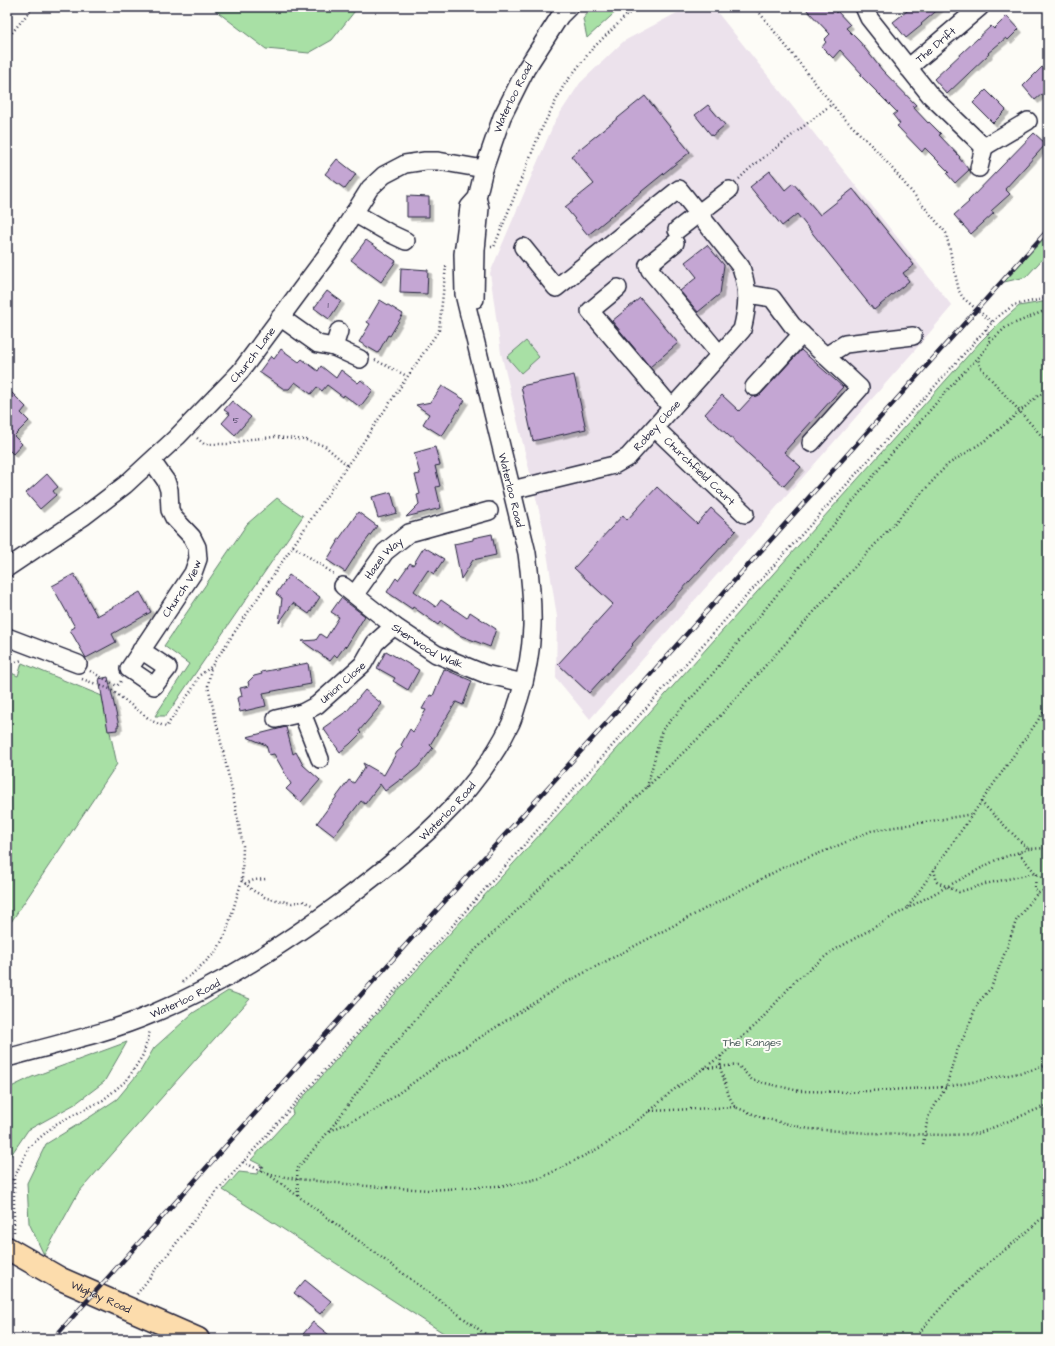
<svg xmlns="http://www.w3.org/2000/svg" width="1055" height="1346" font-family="'Architects Daughter',sans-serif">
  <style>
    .built { fill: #ece2ec }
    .green { fill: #a8e0a5; stroke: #658170 }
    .building { fill: #c4a6d3; stroke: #22223b; filter: url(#shadow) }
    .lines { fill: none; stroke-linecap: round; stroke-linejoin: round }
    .minor-casing { stroke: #22223b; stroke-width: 20 }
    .major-casing { stroke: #22223b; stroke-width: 25 }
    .path { stroke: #22223b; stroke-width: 2.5; stroke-dasharray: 1 3; stroke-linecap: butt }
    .minor { stroke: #fdfcf7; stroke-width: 17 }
    .major { stroke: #fcdcac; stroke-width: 22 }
    .rail-casing { stroke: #22223b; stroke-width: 4.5 }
    .rail { stroke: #fdfcf7; stroke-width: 3; stroke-dasharray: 9; stroke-linecap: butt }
    .labels { text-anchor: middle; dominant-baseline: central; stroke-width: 4; stroke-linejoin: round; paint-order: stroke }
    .number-label { font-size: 9px; fill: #4a4361 }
    .street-label { font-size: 11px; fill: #22223b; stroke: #fdfcf7 }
    .park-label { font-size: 11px; fill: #4a5b5b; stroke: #fdfcf7 }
  </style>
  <defs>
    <filter id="shadow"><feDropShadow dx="3.5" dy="3.5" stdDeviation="0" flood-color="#0004"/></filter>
  </defs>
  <rect width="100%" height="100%" fill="#fdfcf7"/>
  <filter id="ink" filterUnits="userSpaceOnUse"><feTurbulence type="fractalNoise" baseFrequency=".025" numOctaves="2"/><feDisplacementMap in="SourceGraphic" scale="8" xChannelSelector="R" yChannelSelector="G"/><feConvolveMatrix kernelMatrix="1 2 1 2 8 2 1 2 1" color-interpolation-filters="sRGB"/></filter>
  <g filter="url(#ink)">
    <!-- built -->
    <path class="built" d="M688 7H713L952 306 915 350 590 719 556 678 557 617 543 527 501 353 490 273 555 121 580 83 624 41Z"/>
    <!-- green -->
    <path class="green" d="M211 7H358L332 40 309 53 266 49Z
      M593 7H621L587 38 583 19Z
      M1048 234V253L1026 277 1004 282Z
      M1048 301V1339H446L448 1336 223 1190 239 1172 257 1174 263 1166 251 1160 293 1114 292 1110 373 1018 583 787 980 342 997 325 1019 306Z
      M526 341 539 357 521 373 507 357Z
      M277 498 303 516 166 716H155L189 664 164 646 247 524Z
      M22 663 102 696 117 764 7 928V671L18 676Z
      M228 991 250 999 171 1087 78 1193 44 1255 29 1223 27 1183 46 1144 90 1117 117 1099 141 1070 154 1048 193 1013Z
      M127 1042 104 1082 75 1104 28 1130 7 1161V1089L32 1077Z"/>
    <!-- building -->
    <path class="building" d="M804 7H830L836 13 837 11 850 25 846 28 860 42 882 70 916 105 913 107 928 123 929 122 941 134 939 135 960 157 959 158 969 170 955 183 947 174 949 172 925 148 922 152 897 126 900 124 893 115 897 112 860 75 862 74 840 50 833 58 822 47 826 42 824 40 830 34Z
      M912 7H941L921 24 922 25 906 38 893 22Z
      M1007 16 1019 29 1008 40 1006 38 988 53 989 54 947 94 934 79 991 26 994 29Z
      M1048 61V89L1035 100 1023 86Z
      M986 90 1006 110 993 123 973 103Z
      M645 96 690 152 588 235 565 207 594 184 571 156Z
      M708 105 725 125 712 136 695 115Z
      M1034 133 1046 144 1005 189 1010 194 991 211 994 213 971 234 954 215 969 202 968 201Z
      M337 159 356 174 345 189 325 174Z
      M770 171 785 190 793 183 820 215 853 189 914 265 903 273 909 281 874 310 797 214 782 226 750 187Z
      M407 196 429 197V217H407Z
      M366 240 396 261 381 282 351 260Z
      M707 245 724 265 720 294 698 312 680 291 697 277 685 262Z
      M401 268 428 270 427 294 400 293Z
      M327 291 341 301 329 319 314 308Z
      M640 298 678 343 650 367 612 321Z
      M380 300 403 314 390 336 388 335 378 353 359 342 370 324 367 322Z
      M281 349 299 362 302 359 318 371 321 366 336 378 341 370 358 383 361 380 373 390 360 407 344 395 343 397 327 385 322 391 317 387 311 394 295 382 289 389H284L259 372 271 356 274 359Z
      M801 350 843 387 784 452 801 467 784 486 705 414 722 395 739 411 752 397 757 396 761 394Z
      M574 375 586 429 533 441 521 386Z
      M442 386 465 400 442 436 423 424 429 414 416 405 431 402Z
      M7 388 26 407 21 413 29 421 14 436 22 444 13 454 7 448Z
      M232 401 251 417 235 435 222 423 230 414 224 410Z
      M435 447 440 465 435 466 440 486 436 487 441 508 406 517 419 504 417 495 420 494 415 475 420 474 414 453Z
      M47 474 58 487 53 491 56 495 40 509 26 493Z
      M657 487 697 524 711 508 736 531 632 644 633 645 589 693 558 664 613 604 574 568 623 515 627 520Z
      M391 492 397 513 378 518 372 497Z
      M358 512 377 526 354 557V558L345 572 327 560 338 542H337Z
      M492 534 496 555 473 560 461 579 454 544 473 540V538Z
      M424 547 444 559 434 574 428 570 414 591 436 607 441 600 467 618 470 612 496 629 490 647 459 635 440 622 438 625 413 607 412 609 387 592 396 578 398 580 410 563 413 565Z
      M74 574 97 616 140 592 151 612 112 634 116 642 86 658 70 630 75 627 52 586Z
      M289 575 320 597 309 614 293 603 279 623 282 598 276 594Z
      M341 598 365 616 346 647 345 646 337 657 335 655 330 661 302 641 316 640 320 634 326 638 339 617 331 612Z
      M386 651 419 670 408 690 393 681 395 678 377 668Z
      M308 663 311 684 263 693 266 706 240 712 237 698 242 696 240 688 249 686 248 682 254 676 262 674 261 672Z
      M444 669 472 681 463 705 456 702 430 745 433 748 418 767 402 780 401 779 385 791 380 784 365 804 361 801 334 836 317 823 349 780 354 783 365 767 363 763 384 775 397 752 403 747 401 745 410 729 413 732 426 710 422 709 430 695 433 696Z
      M108 677 119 726H117V730L108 731 99 679Z
      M365 690 382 704 359 731 361 733 350 744 340 752 323 728 347 711Z
      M286 727 293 754 296 752 303 765 320 780 301 802 286 789 291 784 274 754 269 755 266 745 247 737Z
      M305 1280 331 1301 320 1314 294 1293Z
      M313 1322 334 1339H299Z"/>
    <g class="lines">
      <defs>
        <g id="minor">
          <path d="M864 7 869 18 930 95 984 147 1028 121"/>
          <path id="s1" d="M908 68 980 7"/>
          <path d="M979 168 984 147"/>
          <path d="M354 213 391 234 406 241"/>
          <path d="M677 230 729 190"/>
          <path d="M675 243 648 265 650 270 720 355"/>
          <path d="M618 288 590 311 672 408"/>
          <path d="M748 294 772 298 792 325 860 388 811 443"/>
          <path d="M475 299 476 250 480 208 477 198"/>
          <path d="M280 317 318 344 334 347 360 359"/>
          <path d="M334 347 339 331"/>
          <path d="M826 356 845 344 913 336"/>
          <path d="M754 387 802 334"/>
          <path id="s2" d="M655 428 745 514"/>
          <path id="s3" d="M512 490 614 465 628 457 742 330C748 306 749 291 741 267L679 189 556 288 523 247"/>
          <path id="s4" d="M7 568 83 517 125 485 177 437 240 372 332 248 370 188 384 175 405 164 425 161H438L484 169"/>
          <path id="s5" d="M343 586 394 626 436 654 485 674 524 683"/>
          <path id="s6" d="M355 594 385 552 409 533 489 511"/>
          <path d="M7 637 78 664"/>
          <path id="s7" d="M141 650 168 668 154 686 129 669 193 573 198 559 197 547 192 537 174 518 170 510 169 490 166 481 152 461"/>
          <path d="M302 713 320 759"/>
          <path id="s8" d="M276 719 302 713 317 705 363 664 375 643 394 626"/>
          <path id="s9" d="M7 1058C56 1044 105 1034 152 1014 222 985 284 944 344 900 408 852 474 799 510 725 514 717 516 707 519 699 536 647 534 606 527 553L464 294 463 254 469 207 477 198 484 169 502 117 526 69 560 16 569 7"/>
        </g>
        <g id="major">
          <path id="s10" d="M7 1248 61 1279 198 1339"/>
        </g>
      </defs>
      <!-- minor casing -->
      <use href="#minor" class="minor-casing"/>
      <!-- major casing -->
      <use href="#major" class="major-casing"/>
      <!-- path -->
      <path class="path" d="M755 7 839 113 880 154 946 233 959 291 963 298 992 322
        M7 39 33 7
        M739 179 749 169 832 104
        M491 247H494L541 130 564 85 592 49 628 14 638 7
        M986 329 990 339 987 347 978 358 980 367 1048 443
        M990 342 1006 327 1042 312 1048 311
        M375 360 407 376
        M197 438 204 444H230L251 439 275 437 306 440 325 446 348 466
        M293 546 334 574
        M16 662 22 660
        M90 671 117 686 121 681
        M82 679 110 689 152 721 166 727 191 691 200 675 211 667 439 330 446 266 448 264
        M647 787 662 730 705 683 892 453C922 422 947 387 978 358
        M981 802 1028 849
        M1019 853 1036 874 1047 880 1048 882
        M934 870 937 882 959 892 985 884 1035 873
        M1036 874 1035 888 1037 894
        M242 880 252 890 266 898 292 903 303 901 312 905
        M245 884 254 880 266 879
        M908 907 1048 706
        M182 982 191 975 216 952 226 933 242 880 243 846 233 795 208 686 211 667
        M721 1056 720 1067 729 1096 735 1107 763 1118 809 1129 871 1133 946 1135 977 1134 1048 1105
        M705 1068 738 1065 752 1080 799 1091 849 1092 946 1087 1024 1072 1048 1065
        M650 1111 735 1107
        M330 1131 375 1110 442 1062 563 984 784 867 828 850 871 831 973 814
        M923 1144 928 1117 946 1087 956 1053 967 1030 977 1004 991 988 1007 947 1016 921 1028 904 1037 894 1048 888
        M243 1162 268 1174 492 1339
        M258 1170 262 1165 263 1166 262 1171
        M268 1174 297 1179 367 1186 429 1190 511 1185 541 1178 605 1145 650 1111 672 1091 721 1056 758 1023 796 980 831 952 906 909 996 860 1028 849 1048 848
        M7 1186 14 1178
        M298 1196 297 1169 329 1131 382 1059 472 953 708 729 947 465 989 438 1039 395 1048 392
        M14 1232V1178L29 1147 56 1124 103 1100 127 1080 143 1055 150 1031
        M137 1294 212 1197 603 756 996 318 1014 305 1048 298
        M914 1339C934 1315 955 1291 979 1271 1002 1251 1028 1234 1048 1211"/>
      <!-- minor -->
      <use href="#minor" class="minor"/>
      <!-- major -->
      <use href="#major" class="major"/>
      <defs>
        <path id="rail" d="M53 1339 471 872 641 685 1048 230"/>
      </defs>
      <!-- rail casing -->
      <use href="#rail" class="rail-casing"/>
      <!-- rail -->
      <use href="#rail" class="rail"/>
    </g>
  </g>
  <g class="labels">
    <!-- number labels -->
    <g class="number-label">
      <text x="328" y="305">1</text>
      <text x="236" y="420">5</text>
    </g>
    <!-- street labels -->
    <g class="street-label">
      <text stroke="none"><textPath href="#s1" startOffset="36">The Drift</textPath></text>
      <text stroke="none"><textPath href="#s9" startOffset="1267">Waterloo Road</textPath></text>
      <text stroke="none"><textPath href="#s4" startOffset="327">Church Lane</textPath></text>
      <text stroke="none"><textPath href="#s3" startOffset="164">Robey Close</textPath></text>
      <text stroke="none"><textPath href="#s2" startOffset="62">Churchfield Court</textPath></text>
      <text transform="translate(511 490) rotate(76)">Waterloo Road</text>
      <text stroke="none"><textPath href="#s6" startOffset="46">Hazel Way</textPath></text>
      <text stroke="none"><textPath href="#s7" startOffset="182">Church View</textPath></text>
      <text stroke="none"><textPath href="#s5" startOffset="104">Sherwood Walk</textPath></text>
      <text stroke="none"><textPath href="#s8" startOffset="78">Union Close</textPath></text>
      <text stroke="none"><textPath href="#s9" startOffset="512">Waterloo Road</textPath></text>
      <text stroke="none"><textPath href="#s9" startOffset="188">Waterloo Road</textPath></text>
      <text stroke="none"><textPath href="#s10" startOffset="106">Wighay Road</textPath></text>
    </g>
    <!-- park labels -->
    <g class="park-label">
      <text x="752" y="1042">The Ranges</text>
    </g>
  </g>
  <!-- margin -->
  <rect width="1055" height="1346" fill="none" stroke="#fdfcf7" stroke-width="24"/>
  <rect x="12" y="12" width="1031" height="1322" fill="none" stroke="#22223b" stroke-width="1.5" filter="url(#ink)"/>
</svg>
